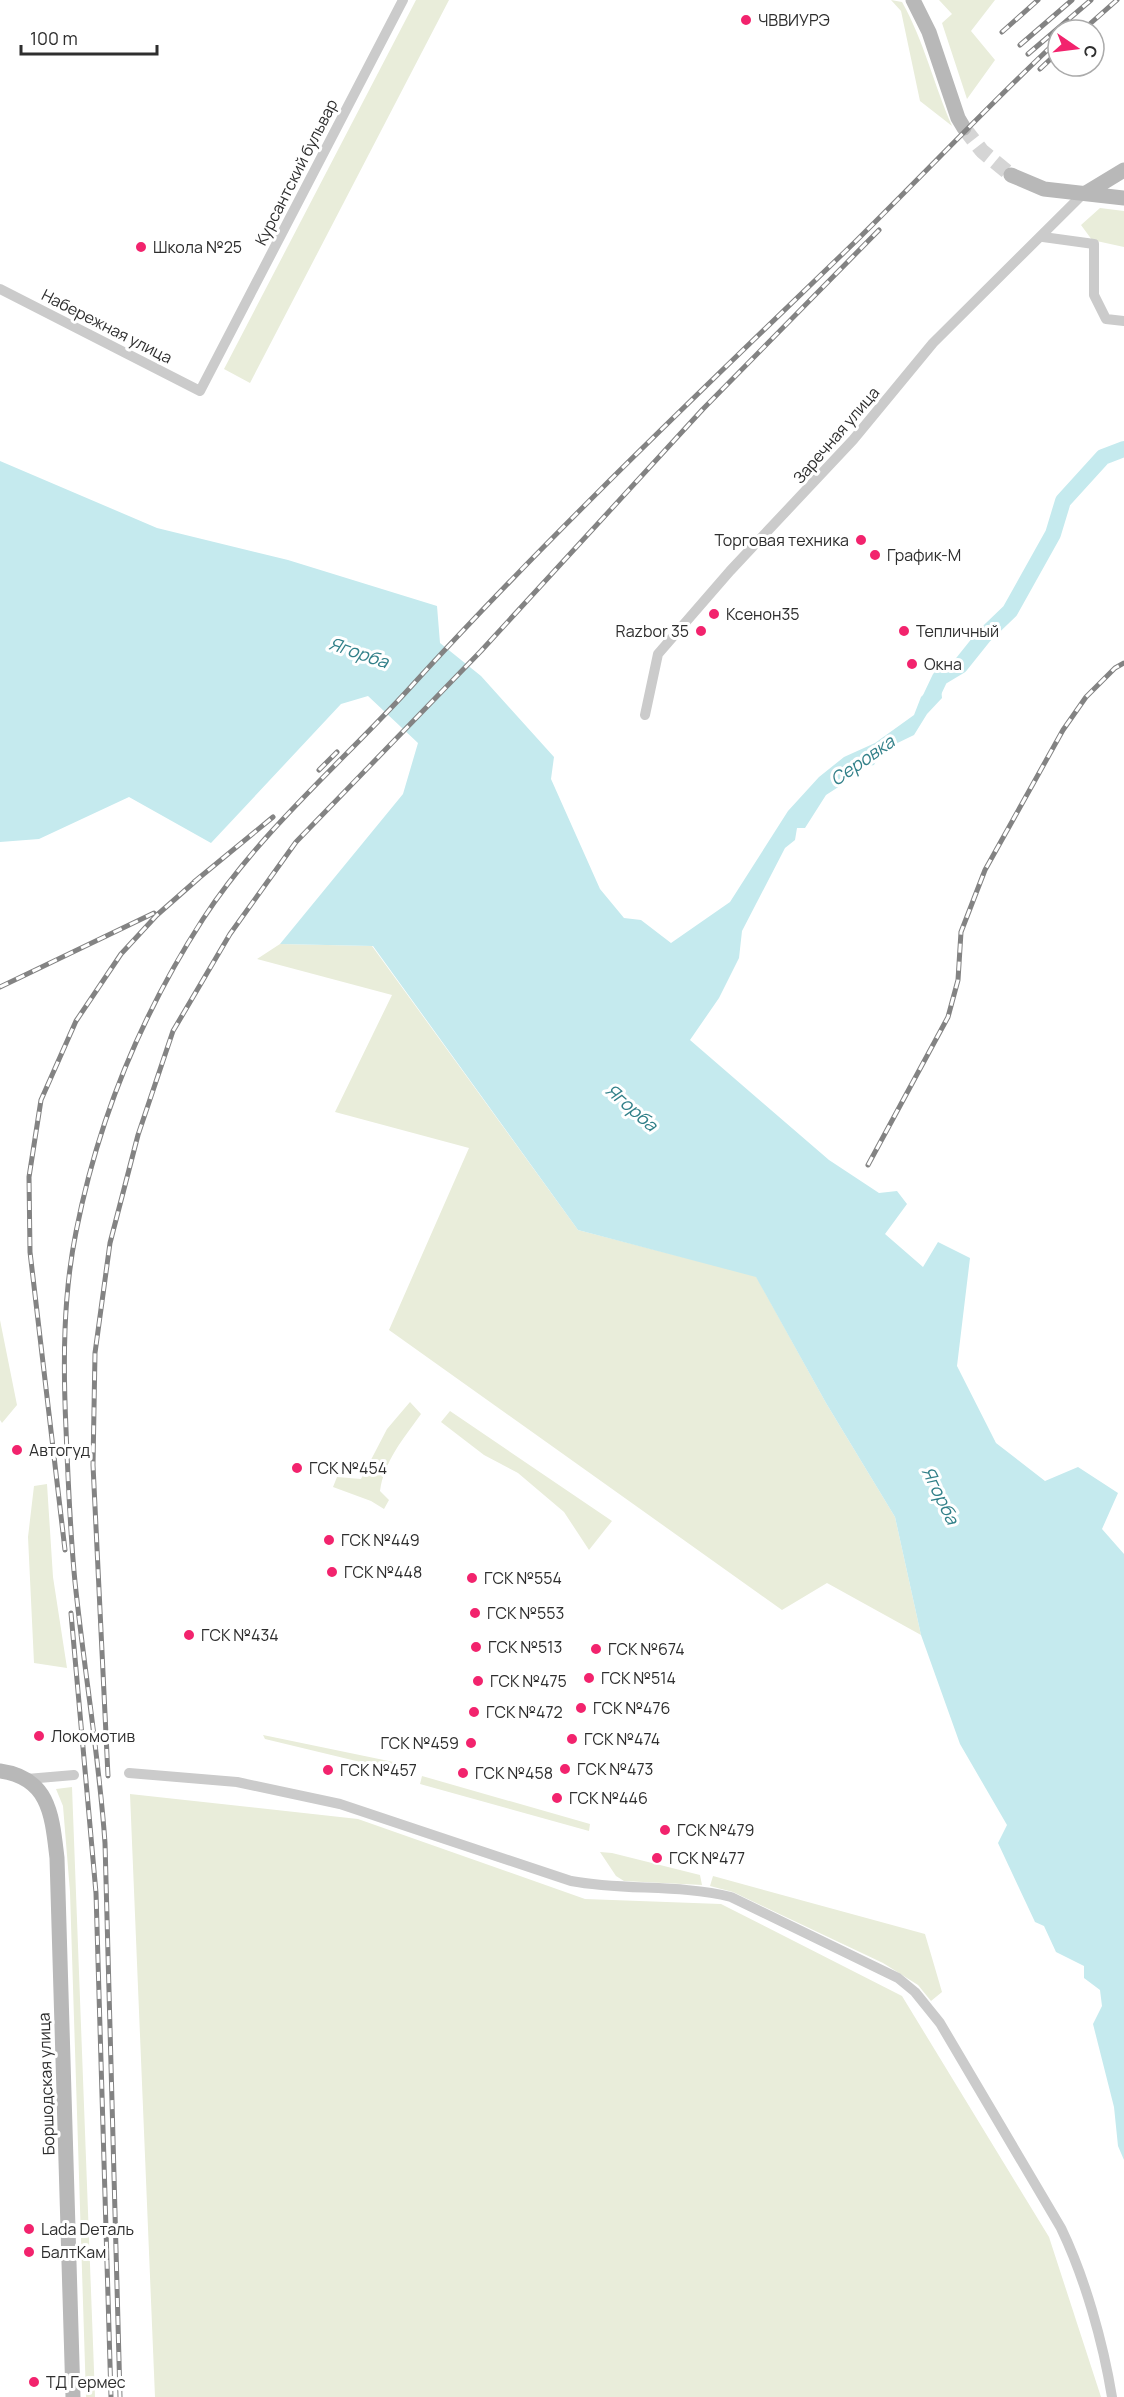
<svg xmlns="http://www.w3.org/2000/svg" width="1124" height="2397" font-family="Manrope,sans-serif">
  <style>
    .green { fill: #e9edda }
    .water { fill: #c5eaee }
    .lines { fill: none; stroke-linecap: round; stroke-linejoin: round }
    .river { stroke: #c5eaee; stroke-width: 16 }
    .secondary-tunnel { stroke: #d5d5d5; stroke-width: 15; stroke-dasharray: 15 8; stroke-linecap: butt }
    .street { stroke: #cbcbcb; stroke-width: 10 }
    .secondary { stroke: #b8b8b8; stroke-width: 15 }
    .rail-casing { stroke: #838383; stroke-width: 5 }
    .rail { stroke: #fff; stroke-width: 3; stroke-dasharray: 9; stroke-linecap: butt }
    .poi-dot { fill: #f2236d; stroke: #fff; stroke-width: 2 }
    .labels { text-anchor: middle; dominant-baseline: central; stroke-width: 6; stroke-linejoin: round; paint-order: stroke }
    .poi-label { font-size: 16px; fill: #2e2e2e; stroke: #fff; text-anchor: start }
    .street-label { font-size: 16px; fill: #2e2e2e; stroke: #fff }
    .water-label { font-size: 18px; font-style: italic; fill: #328089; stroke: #fff }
  </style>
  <rect width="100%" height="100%" fill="#fff"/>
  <!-- green -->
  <path class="green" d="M416 0H449L250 383 224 369Z
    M891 0 902 2C924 41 934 85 952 126L920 101 901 11Z
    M939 0H995L971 31 995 60 967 99 942 23 952 14Z
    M1100 208 1124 211V247L1092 240 1081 225Z
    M280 944 372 946 578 1230 756 1276 826 1403 895 1517 921 1635 827 1583 782 1610 389 1330 469 1148 335 1112 392 995 257 959Z
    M0 1320 17 1405 2 1423 0 1420Z
    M410 1402 421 1414C404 1438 384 1461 380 1491L389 1500 384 1509 371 1501 333 1487 337 1477 361 1479 387 1429Z
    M450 1411 612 1521 589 1550 564 1512 518 1473 484 1455 441 1422Z
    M47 1484 53 1577 67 1668 34 1663 28 1537 34 1486Z
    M263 1735 408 1765 406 1773 265 1739Z
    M422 1776 590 1824 589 1831 420 1784Z
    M72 1787 95 2397H86L70 1892 63 1806 56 1789Z
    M130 1794 358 1819 585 1899 721 1904 902 1996 1049 2237 1101 2397H155Z
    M600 1852 612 1853 700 1875 702 1885 624 1881 616 1876Z
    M713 1876 925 1934 942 1992 931 2001 918 1985 883 1963 733 1892 710 1886Z"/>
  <!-- water -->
  <path class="water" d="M0 461 157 528 288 560 437 606 440 643 481 676 554 757 551 779 600 889 624 918 641 920 671 943 730 902 788 811 819 777 844 757 875 743 914 715 921 697 940 678 942 698 927 714 914 735 881 751 874 765 849 770 843 784 826 795 805 828H797L795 840 785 848 742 931 739 958 719 998 690 1040 829 1160 879 1193 897 1191 907 1204 885 1234 923 1267 938 1242 970 1258 957 1366 996 1443 1045 1481 1078 1467 1118 1493 1102 1529 1124 1554V2160L1118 2146 1114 2107 1093 2024 1102 2006 1100 1990 1084 1978V1966L1056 1952 1044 1926 1035 1922 998 1843 1007 1825 960 1744 921 1635 895 1517 826 1403 756 1277 578 1230 373 946 280 944 403 794 418 743 368 696 341 704 211 843 129 797 39 839 0 842Z"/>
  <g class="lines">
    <!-- river -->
    <path class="river" d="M931 697 940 678 960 666 984 636 1010 611 1053 534 1063 501 1103 457 1124 449"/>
    <!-- secondary-tunnel -->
    <path class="secondary-tunnel" d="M964 128 982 151 1011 175"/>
    <!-- street -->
    <path class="street" d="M1043 237 1094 244V295L1106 319 1124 321
      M0 289 200 391 403 0
      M645 715 658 654 730 571 853 440 933 343 1083 194
      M129 1773 237 1782 340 1804 571 1881C624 1891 679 1884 731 1897L898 1978 915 1992 940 2023 1061 2228C1085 2278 1103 2342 1112 2397
      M27 1779 74 1775"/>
    <!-- secondary -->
    <path class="secondary" d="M913 0 929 32 958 118 964 128
      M1011 175 1044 189 1124 198
      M1086 193 1124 170
      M0 1771C50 1778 52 1816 57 1858L73 2397"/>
    <defs>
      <path id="rail" d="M1083 30 1117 0
        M1002 32 1038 0
        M1020 45 1072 0
        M1028 54 1091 0
        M1040 69 1058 52
        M319 770 337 752
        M194 882 273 817
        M0 987 154 913
        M868 1165 948 1017 958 980 961 932 985 870 1063 730 1086 697 1115 668 1124 663
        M65 1550 30 1252 29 1177 41 1100 76 1021 121 954 157 915 199 878
        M71 1613 96 1893 111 2397
        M108 1776 93 1465 95 1353 110 1243 138 1135 173 1031 230 934 296 842 481 651 703 409 879 230
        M120 2397 105 1843C99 1756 84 1669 75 1582 70 1531 68 1480 66 1429 63 1364 63 1296 76 1232 98 1120 141 1015 203 919 259 833 338 766 407 691 550 534 704 388 856 241 924 174 989 105 1058 40"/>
    </defs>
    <!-- rail casing -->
    <use href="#rail" class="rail-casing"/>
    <!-- rail -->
    <use href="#rail" class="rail"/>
  </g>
  <!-- markers -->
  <g class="poi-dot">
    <circle cx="746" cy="20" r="6"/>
    <circle cx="141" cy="247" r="6"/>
    <circle cx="861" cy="540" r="6"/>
    <circle cx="875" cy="555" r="6"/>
    <circle cx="714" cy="614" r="6"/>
    <circle cx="701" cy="631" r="6"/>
    <circle cx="904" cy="631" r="6"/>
    <circle cx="912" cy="664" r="6"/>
    <circle cx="17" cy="1450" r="6"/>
    <circle cx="297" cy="1468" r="6"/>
    <circle cx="329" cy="1540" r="6"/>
    <circle cx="332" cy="1572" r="6"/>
    <circle cx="472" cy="1578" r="6"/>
    <circle cx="475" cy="1613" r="6"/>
    <circle cx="189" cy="1635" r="6"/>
    <circle cx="476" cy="1647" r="6"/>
    <circle cx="596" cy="1649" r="6"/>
    <circle cx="589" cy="1678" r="6"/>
    <circle cx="478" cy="1681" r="6"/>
    <circle cx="581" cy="1708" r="6"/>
    <circle cx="474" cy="1712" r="6"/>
    <circle cx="39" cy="1736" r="6"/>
    <circle cx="572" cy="1739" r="6"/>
    <circle cx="471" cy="1743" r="6"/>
    <circle cx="565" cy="1769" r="6"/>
    <circle cx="328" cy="1770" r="6"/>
    <circle cx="463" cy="1773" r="6"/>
    <circle cx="557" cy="1798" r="6"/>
    <circle cx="665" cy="1830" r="6"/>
    <circle cx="657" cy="1858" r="6"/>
    <circle cx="29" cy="2229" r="6"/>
    <circle cx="29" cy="2252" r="6"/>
    <circle cx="34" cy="2382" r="6"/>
  </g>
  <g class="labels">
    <!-- poi labels -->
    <g class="poi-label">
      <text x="758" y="20">ЧВВИУРЭ</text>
      <text x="153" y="247">Школа №25</text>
      <text x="849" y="540" text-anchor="end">Торговая техника</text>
      <text x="887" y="555">График-М</text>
      <text x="726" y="614">Ксенон35</text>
      <text x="689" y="631" text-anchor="end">Razbor 35</text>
      <text x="916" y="631">Тепличный</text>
      <text x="924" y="664">Окна</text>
      <text x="29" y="1450">Автогуд</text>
      <text x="309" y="1468">ГСК №454</text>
      <text x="341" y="1540">ГСК №449</text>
      <text x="344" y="1572">ГСК №448</text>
      <text x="484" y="1578">ГСК №554</text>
      <text x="487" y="1613">ГСК №553</text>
      <text x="201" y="1635">ГСК №434</text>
      <text x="488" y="1647">ГСК №513</text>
      <text x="608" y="1649">ГСК №674</text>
      <text x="601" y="1678">ГСК №514</text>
      <text x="490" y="1681">ГСК №475</text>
      <text x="593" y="1708">ГСК №476</text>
      <text x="486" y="1712">ГСК №472</text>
      <text x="51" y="1736">Локомотив</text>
      <text x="584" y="1739">ГСК №474</text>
      <text x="459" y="1743" text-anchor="end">ГСК №459</text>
      <text x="577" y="1769">ГСК №473</text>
      <text x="340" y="1770">ГСК №457</text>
      <text x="475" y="1773">ГСК №458</text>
      <text x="569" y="1798">ГСК №446</text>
      <text x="677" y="1830">ГСК №479</text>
      <text x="669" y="1858">ГСК №477</text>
      <text x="41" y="2229">Lada Dеталь</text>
      <text x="41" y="2252">БалтКам</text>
      <text x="46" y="2382">ТД Гермес</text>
    </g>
    <!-- street labels -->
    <g class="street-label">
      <text transform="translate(296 172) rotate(-63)">Курсантский бульвар</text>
      <text transform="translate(107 326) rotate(27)">Набережная улица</text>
      <text transform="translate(836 435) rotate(-49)">Заречная улица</text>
      <text transform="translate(46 2084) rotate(-92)">Боршодская улица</text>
    </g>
    <!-- water labels -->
    <g class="water-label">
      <text transform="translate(359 652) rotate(19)">Ягорба</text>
      <text transform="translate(862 760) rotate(-35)">Серовка</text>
      <text transform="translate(632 1107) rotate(41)">Ягорба</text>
      <text transform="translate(941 1495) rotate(64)">Ягорба</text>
    </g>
  </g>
  <!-- north arrow -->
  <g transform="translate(1076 48) rotate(104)"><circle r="28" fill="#ffffff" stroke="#ababab" stroke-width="1.5"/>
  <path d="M0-4.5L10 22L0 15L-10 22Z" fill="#f2236d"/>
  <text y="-9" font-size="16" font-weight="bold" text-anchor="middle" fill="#2e2e2e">С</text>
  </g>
  <!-- scale -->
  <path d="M21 45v9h136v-9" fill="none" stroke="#2e2e2e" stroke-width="3"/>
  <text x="30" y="45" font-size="18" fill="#2e2e2e" stroke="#ffffff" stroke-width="4.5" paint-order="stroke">100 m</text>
</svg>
